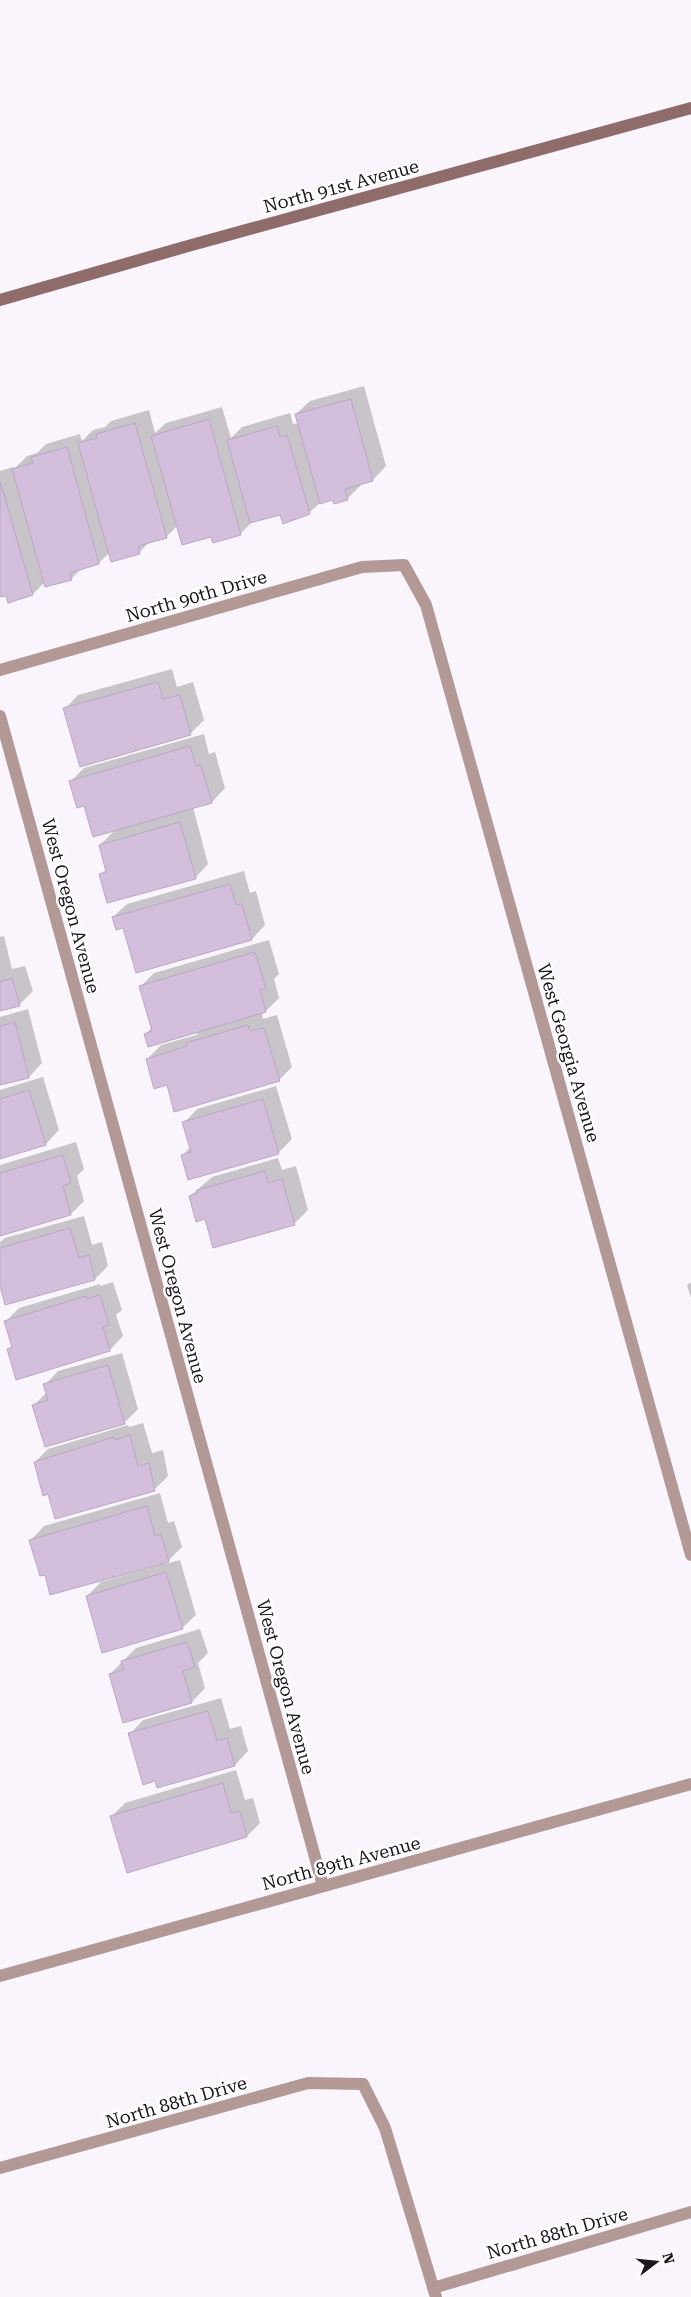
<svg xmlns="http://www.w3.org/2000/svg" width="691" height="2297" font-family="'Roboto Serif',serif">
  <style>
    .shadow { fill: #0003 }
    .building { fill: #d3bedc; stroke: #baa7c4 }
    .lines { fill: none; stroke-linecap: round; stroke-linejoin: round }
    .minor { stroke: #b29996; stroke-width: 12 }
    .secondary { stroke: #8f6c69; stroke-width: 12 }
    .labels { text-anchor: middle; dominant-baseline: central; stroke-width: 5; stroke-linejoin: round; paint-order: stroke }
    .street-label { font-size: 18px; fill: #1d1620; stroke: #fff }
  </style>
  <rect width="100%" height="100%" fill="#faf5fc"/>
  <!-- shadow -->
  <path class="shadow" d="M364 386 386 466 373 480 360 483 361 485 347 499H333L321 502 309 513H281L253 521 240 534 212 535 178 525 166 537 150 541 139 553 110 552 99 563 82 568 72 578 46 586 45 582 33 594 9 601 7 594 0 596V471L13 467 14 469 27 456 37 453 46 444 80 434 82 441 93 430 105 427 111 421 149 410 155 433 166 423 222 407 231 438 242 427 290 413 293 424 299 423 296 414 310 401Z
    M172 669 177 687 193 682 204 720 190 734 65 709 78 695Z
    M204 734 209 754 215 752 225 788 212 802 193 807 208 864 195 878 101 874 107 869 100 845 116 829 85 804 71 781 84 768Z
    M244 871 250 893 256 891 265 925 252 939 124 926 113 917 127 904Z
    M4 936 12 969 25 966 33 991 19 1005 0 1010V937Z
    M269 940 279 974 274 979 279 998 266 1011 262 1012 263 1019 277 1015 292 1067 279 1080 168 1084 147 1059 161 1045 196 1035 200 1030 146 1034 152 1027 140 987 154 973Z
    M28 1009 42 1063 29 1077 0 1084V1017Z
    M43 1077 59 1130 46 1144 0 1158V1090Z
    M276 1086 292 1139 278 1153 183 1155 190 1147 184 1123 197 1109Z
    M76 1142 84 1169 77 1176 84 1201 71 1214 0 1235V1165Z
    M278 1158 282 1170 296 1166 308 1210 294 1224 206 1218 190 1196 212 1177Z
    M84 1216 92 1245 102 1242 108 1266 95 1279 0 1282V1242L5 1238Z
    M113 1282 122 1310 116 1315 123 1336 110 1350 9 1349 13 1345 5 1322 19 1308 100 1284V1286Z
    M691 1282V1298L687 1285Z
    M122 1353 138 1409 124 1423 34 1405 47 1392 45 1385 58 1371Z
    M143 1423 152 1453 163 1450 168 1476 154 1490 35 1462 48 1449 128 1425 129 1427Z
    M160 1493 168 1523 174 1521 182 1547 165 1564 180 1560 196 1615 182 1628 87 1596 101 1582 160 1565 159 1563 46 1573 31 1540 44 1526Z
    M200 1629 208 1653 198 1663 205 1688 192 1702 124 1722 110 1674 136 1648Z
    M221 1698 230 1729 241 1726 248 1751 235 1765 130 1734 143 1720Z
    M236 1770 245 1800 253 1798 260 1823 247 1836 111 1817 125 1803Z"/>
  <!-- building -->
  <path class="building" d="M351 399 373 481 345 489 348 500 334 504 332 500 320 504 295 414Z
    M209 419 241 535 213 543 211 537 182 545 151 436Z
    M135 423 167 538 138 546 140 554 111 562 78 443 97 438 96 434Z
    M277 426 280 437 287 435 310 514 283 524 280 515 250 523 227 440Z
    M67 447 99 564 70 573 72 580 45 587 12 469 33 463 31 457Z
    M0 481 33 595 8 603 6 596 0 597Z
    M158 682 163 699 180 695 191 735 80 767 63 708Z
    M190 746 196 766 201 765 212 803 93 837 84 806 77 808 69 781Z
    M180 822 196 879 107 903 99 874 106 872 99 845Z
    M230 884 236 905 242 904 252 940 136 973 123 928 116 930 112 917Z
    M255 952 266 989 260 990 266 1012 148 1047 144 1034 152 1031 139 986Z
    M12 978 20 1006 0 1011V982Z
    M15 1022 29 1078 0 1085V1026Z
    M248 1025 250 1031 264 1028 280 1081 174 1112 167 1085 154 1089 146 1059 187 1046 186 1043Z
    M29 1090 46 1145 0 1159V1099Z
    M263 1099 279 1154 188 1180 181 1155 191 1152 182 1122Z
    M63 1155 71 1183 63 1186 71 1215 0 1236V1173Z
    M265 1171 268 1183 282 1179 295 1225 213 1248 205 1219 196 1222 189 1196 198 1193 197 1190Z
    M70 1228 79 1258 89 1255 95 1280 5 1305 0 1286V1248Z
    M100 1295 109 1325 103 1327 110 1351 16 1380 7 1349 12 1347 4 1321 86 1296 87 1299Z
    M108 1365 125 1424 45 1447 32 1405 48 1400 43 1384Z
    M130 1435 138 1466 149 1463 155 1491 55 1519 48 1494 43 1496 34 1462 114 1437 115 1440Z
    M147 1506 155 1536 161 1534 169 1562 50 1595 45 1575 40 1576 29 1540Z
    M166 1572 183 1629 102 1653 86 1596Z
    M187 1642 195 1667 183 1671 192 1703 123 1723 109 1674 124 1670 121 1661Z
    M208 1711 217 1741 227 1738 235 1766 157 1788 155 1781 143 1785 128 1733Z
    M223 1783 231 1813 240 1811 247 1837 127 1873 110 1816Z"/>
  <g class="lines">
    <!-- minor -->
    <path class="minor" d="M0 670 362 567 404 565 426 605 691 1555
      M0 716 323 1886
      M0 1976 691 1784
      M0 2168 308 2083 363 2084 385 2128 436 2297
      M433 2288 691 2212"/>
    <!-- secondary -->
    <path class="secondary" d="M0 300 188 246 691 108"/>
  </g>
  <g class="labels">
    <!-- street labels -->
    <g class="street-label">
      <text transform="translate(341 186) rotate(-15)">North 91st Avenue</text>
      <text transform="translate(196 596) rotate(-16)">North 90th Drive</text>
      <text transform="translate(71 906) rotate(75)">West Oregon Avenue</text>
      <text transform="translate(569 1053) rotate(74)">West Georgia Avenue</text>
      <text transform="translate(178 1296) rotate(75)">West Oregon Avenue</text>
      <text transform="translate(286 1687) rotate(75)">West Oregon Avenue</text>
      <text transform="translate(341 1863) rotate(-15)">North 89th Avenue</text>
      <text transform="translate(176 2102) rotate(-16)">North 88th Drive</text>
      <text transform="translate(557 2233) rotate(-16)">North 88th Drive</text>
    </g>
  </g>
  <!-- north arrow -->
  <g transform="translate(656 2262) rotate(74)" stroke="#ffffff" stroke-width="4" paint-order="stroke">
  <path d="M0-4L9 19L0 12L-9 19Z" fill="#1d1620"/>
  <text y="-8" font-size="14" font-weight="bold" text-anchor="middle" fill="#1d1620">N</text>
  </g>
</svg>
